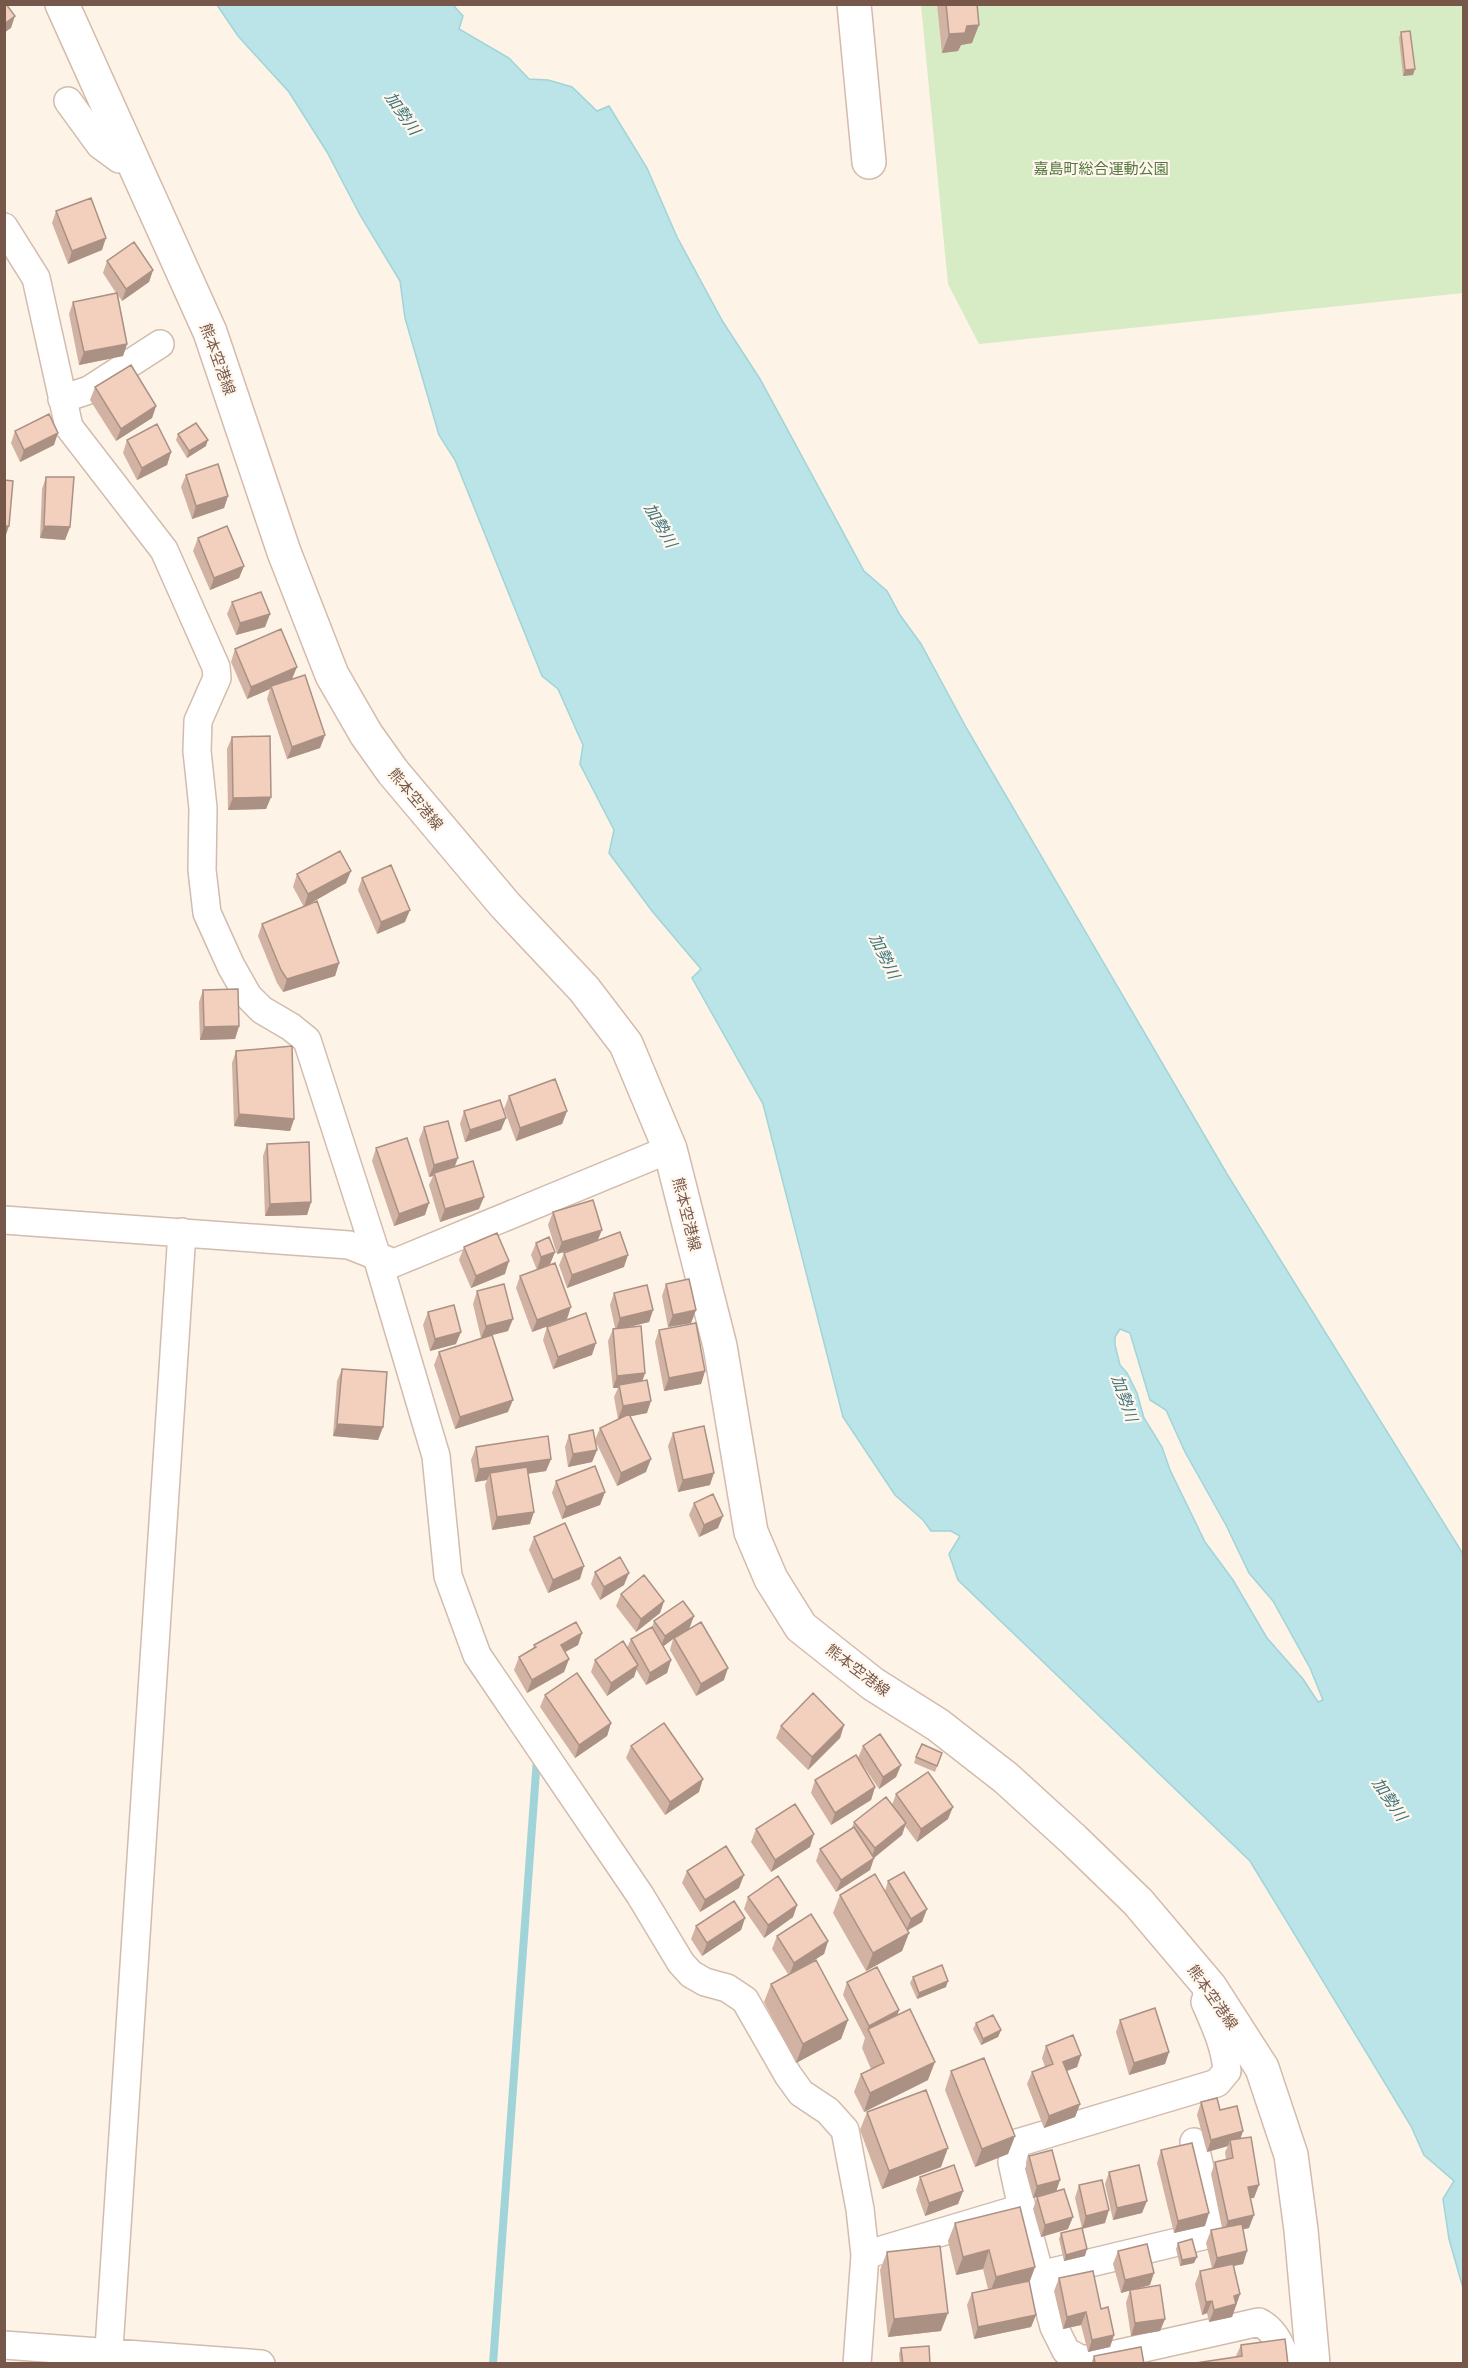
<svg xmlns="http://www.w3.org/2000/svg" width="1468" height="2368" font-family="'Asap Condensed','Noto Sans JP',sans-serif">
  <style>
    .green { fill: #d7ebc4 }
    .water { fill: #bae4e7; stroke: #a0d4d9; stroke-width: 1.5; fill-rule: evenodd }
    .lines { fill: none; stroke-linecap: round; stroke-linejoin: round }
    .stream { stroke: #a0d4d9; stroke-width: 8 }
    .street-casing { stroke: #d1bcae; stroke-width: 30 }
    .secondary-casing { stroke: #d4bbac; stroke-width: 36 }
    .street { stroke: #fff; stroke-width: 27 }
    .secondary { stroke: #fff; stroke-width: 33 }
    .wall { fill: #d1b2a3 }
    .shaded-wall { fill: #aa9184 }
    .building { fill: #f3cfbd; stroke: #aa9184; stroke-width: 1.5 }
    .labels { text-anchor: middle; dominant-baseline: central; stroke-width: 4.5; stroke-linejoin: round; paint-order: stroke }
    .park-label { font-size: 15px; fill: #53773f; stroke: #fff7ed }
    .street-label { font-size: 15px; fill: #77574a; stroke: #fff7ed }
    .water-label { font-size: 16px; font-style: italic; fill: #3d767d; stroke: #fff7ed }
  </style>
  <rect width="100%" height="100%" fill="#fdf3e6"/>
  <!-- green -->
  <path class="green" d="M921 5H1463V293L979 344 948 284Z"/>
  <!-- water -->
  <path class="water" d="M217 5H453L463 16 459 29 509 58 529 79 548 80 572 87 597 111 609 106 647 168 677 237 723 322 760 379 864 571 887 591 900 615 921 644 967 729 1227 1174 1463 1554V2288L1449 2239 1443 2199 1454 2181 1424 2155 1411 2126 1250 1861 958 1580 949 1554 960 1536 951 1531H931L923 1520 895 1495 843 1417 763 1104 692 978 701 969 652 911 609 853 614 830 580 764 583 745 558 689 542 676 455 460 439 435 405 318 400 281 360 215 327 152 289 92 238 36ZM1120 1329 1130 1333 1150 1400 1166 1410 1185 1452 1226 1525 1249 1573 1273 1601 1310 1668 1323 1700 1318 1702 1303 1679 1267 1638 1233 1580 1205 1542 1170 1470 1162 1447 1144 1418 1137 1393 1127 1373 1120 1365 1115 1345V1337Z"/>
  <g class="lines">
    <!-- stream -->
    <path class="stream" d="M493 2364 537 1758"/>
    <defs>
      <path id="street" d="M68 101 100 145 119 159 131 156
        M4 227 36 278 69 427 164 550 216 667 217 678 198 721 197 751 203 808 202 870 207 913 231 966 248 996 262 1010 291 1027 307 1040 377 1257 436 1456 448 1576 477 1655 640 1895 681 1963 691 1974 705 1982 727 1988 745 2000 788 2075 801 2093 828 2111 845 2130 860 2209 865 2255 857 2364
        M62 399 89 390 160 344
        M4 1220 349 1245 394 1263 670 1149
        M1022 2208 1054 2327 1066 2351 1080 2359H1095L1259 2322C1275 2330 1282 2347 1287 2364
        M865 2255 1022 2208 1012 2162 1017 2143 1217 2083 1227 2071C1225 2046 1215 2025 1205 2002L1207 1995
        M1040 2275 1215 2233 1194 2142
        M4 2345 261 2364
        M108 2364 182 1232"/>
      <path id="secondary" d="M62 4 210 332 284 552 332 675 366 734 393 772 505 905 584 989 626 1044 670 1149 720 1346 751 1532 771 1579 801 1627 873 1684 938 1725 1006 1778 1074 1840 1138 1902 1210 1987 1262 2068 1291 2155 1301 2230 1313 2364
        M854 4 869 162"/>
    </defs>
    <!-- street casing -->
    <use href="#street" class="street-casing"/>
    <!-- secondary casing -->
    <use href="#secondary" class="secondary-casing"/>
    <!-- street -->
    <use href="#street" class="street"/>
    <!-- secondary -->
    <use href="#secondary" class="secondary"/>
  </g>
  <!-- wall -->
  <path class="wall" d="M937 4H977L972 43 961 45 958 51 942 53Z
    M1401 32 1413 75 1403 76 1399 38Z
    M56 211 102 250 68 264 52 223Z
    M107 261 153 270 149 282 122 301 118 295 127 344 123 356 79 365 69 314 73 302 116 293 103 273Z
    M95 387 156 406 152 418 116 441 90 400Z
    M15 431 54 445 20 462 11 443Z
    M178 434 206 446 187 458 176 440Z
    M127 440 171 452 167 465 137 480 123 453Z
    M186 475 228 496 224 508 192 519 181 487Z
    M46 477 70 527 65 540 40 538 42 489Z
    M198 538 244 566 239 578 210 590 193 551Z
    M232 602 270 614 265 627 236 635 227 614Z
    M235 649 292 679 325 735 320 748 287 759 267 699 270 689 247 699 231 662Z
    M232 737 271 797 266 809 228 810 227 749Z
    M297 874 346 883 305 906 339 963 335 976 283 992 277 983 258 936 262 924 304 907 293 887Z
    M362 878 405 922 377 934 358 890Z
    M203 990 239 1026 235 1039 200 1040 199 1002Z
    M236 1051 294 1119 290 1131 234 1126 232 1063Z
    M509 1096 567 1111 562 1124 516 1141 504 1109Z
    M464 1111 501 1130 465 1142 460 1124Z
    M424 1127 455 1166 479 1209 440 1222 429 1185 433 1176 429 1177 419 1140Z
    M267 1144 311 1202 307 1215 265 1216 263 1156Z
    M376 1148 425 1215 394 1226 372 1161Z
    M553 1212 598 1240 624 1267 567 1288 559 1265 564 1253 572 1250 557 1254 548 1225Z
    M536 1243 555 1252 550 1264 537 1270 531 1255Z
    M464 1247 505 1274 471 1288 459 1260Z
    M520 1276 567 1319 532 1332 516 1288Z
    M666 1284 696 1310 691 1323 668 1327 662 1296Z
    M477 1291 508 1331 492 1335 508 1412 455 1429 434 1365 439 1352 481 1338 473 1304Z
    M614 1293 653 1310 649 1322 629 1327 645 1373 642 1381 647 1413 630 1416 646 1472 617 1486 595 1440 600 1428 620 1418 618 1419 614 1397 618 1388H613L608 1341 613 1329 615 1328 610 1305Z
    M428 1312 456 1344 430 1351 423 1325Z
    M547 1327 592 1355 553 1369 543 1340Z
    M659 1330 705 1371 701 1384 664 1391 655 1342Z
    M342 1369 383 1427 378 1440 333 1436 337 1381Z
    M673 1433 710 1485 678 1492 668 1446Z
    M569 1435 597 1450 592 1462 568 1467 565 1447Z
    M476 1447 551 1459 546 1471 528 1474 530 1524 492 1530 485 1485 487 1480 475 1482 471 1460Z
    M556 1481 605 1492 600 1505 562 1519 552 1493Z
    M694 1503 718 1528 699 1537 689 1515Z
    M534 1537 580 1579 548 1593 529 1550Z
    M595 1572 624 1585 600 1600 591 1584Z
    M621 1594 664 1601 660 1613 636 1632 616 1606Z
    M694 1616 689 1629 724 1680 696 1696 670 1650 673 1639 663 1646 671 1660 667 1673 646 1685 636 1669 634 1677 607 1696 591 1672 595 1660 627 1648 631 1639 652 1627 654 1621Z
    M582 1633 578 1645 565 1652 569 1659 564 1672 527 1693 514 1670 519 1657 533 1649 534 1645Z
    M545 1695 611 1723 607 1736 575 1758 540 1707Z
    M844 1725 840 1738 808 1770 776 1738 781 1726Z
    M631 1746 699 1792 665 1815 626 1758Z
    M863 1746 901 1765 896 1777 879 1789 858 1758Z
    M942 1753 935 1772 914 1763 916 1757Z
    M815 1780 875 1787 871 1800 831 1825 811 1793Z
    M896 1794 948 1819 917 1842 905 1826 902 1835 874 1858 870 1870 836 1892 816 1861 820 1849 852 1828 854 1822 892 1805Z
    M756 1829 810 1847 771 1872 751 1842Z
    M687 1871 739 1888 700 1912 682 1883Z
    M888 1881 927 1909 922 1922 907 1931 909 1933 902 1951 866 1971 833 1913 840 1895 885 1891Z
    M748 1897 797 1905 793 1917 764 1938 744 1909Z
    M745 1918 741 1930 702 1956 691 1939 696 1926Z
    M777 1936 828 1941 824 1954 808 1964 848 2020 841 2039 796 2063 764 2002 771 1984 788 1974 772 1949Z
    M913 1977 946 1987 917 1999 910 1983Z
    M847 1982 897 2015 928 2080 864 2112 854 2092 861 2074 871 2069 862 2048 865 2038 843 1995Z
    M1120 2020 1169 2052 1165 2064 1129 2075 1116 2032Z
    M976 2023 1001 2030 998 2037 981 2045 973 2029Z
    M1046 2046 1081 2055 1077 2067 1067 2071 1080 2104 1075 2117 1044 2128 1027 2084 1032 2072 1045 2067 1042 2058Z
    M951 2071 1015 2136 1008 2154 975 2167 945 2090Z
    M1201 2102 1220 2110 1241 2138 1254 2198H1250L1249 2228 1243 2229 1247 2251 1243 2264 1234 2266 1240 2294 1232 2317 1209 2322 1207 2313 1202 2315 1195 2284 1200 2271 1212 2268 1206 2243 1211 2230 1222 2228 1211 2174 1215 2162 1226 2159 1225 2152 1228 2146 1207 2152 1197 2115Z
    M867 2112 941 2167 882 2189 860 2130Z
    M1161 2150 1205 2226 1174 2233 1157 2163Z
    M1029 2156 1060 2180 1056 2191 1068 2229 1041 2237 1033 2209 1037 2197 1033 2198 1025 2169Z
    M1109 2172 1142 2213 1113 2220 1105 2184Z
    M920 2177 963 2191 958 2204 925 2216 916 2190Z
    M1079 2185 1105 2223 1082 2228 1085 2256 1064 2261 1059 2239 1061 2233 1082 2228 1075 2198Z
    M955 2223 1035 2267 1029 2283 1036 2315 1031 2327 974 2339 967 2305 972 2293 988 2289 983 2269 956 2275 948 2241Z
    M1178 2243 1194 2263 1180 2266 1176 2249Z
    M1118 2251 1150 2285 1130 2290 1165 2319 1160 2331 1131 2336 1126 2303 1130 2290 1121 2293 1113 2264Z
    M887 2252 941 2331 888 2337 880 2270Z
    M1059 2278 1101 2309 1114 2335 1110 2347 1088 2352 1081 2325 1063 2329 1054 2291Z
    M1241 2345 1288 2364 1236 2356Z
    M901 2348 930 2364H900L899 2354Z
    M1094 2356 1144 2364H1091Z"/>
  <!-- shaded-wall -->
  <path class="shaded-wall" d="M15 16 11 28 4 33V24Z
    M979 25 972 43 961 45 958 51 942 53 949 34 967 26Z
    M1415 69 1413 75 1403 76 1405 70Z
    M106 238 102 250 68 264 72 251Z
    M153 270 149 282 122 301 126 289Z
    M127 344 123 356 79 365 84 352Z
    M156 406 152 418 116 441 121 429Z
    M58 433 54 445 20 462 24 450Z
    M208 440 206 446 187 458 189 451Z
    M171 452 167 465 137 480 142 468Z
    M228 496 224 508 192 519 196 506Z
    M4 526H9L5 538H4Z
    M44 526 70 527 65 540 40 538Z
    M244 566 239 578 210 590 214 578Z
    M270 614 265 627 236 635 240 623Z
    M297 667 292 679 271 686 270 689 247 699 251 687Z
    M325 735 320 748 287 759 292 747Z
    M271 797 266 809 228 810 233 798Z
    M351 871 346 883 304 907 308 894Z
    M410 910 405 922 377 934 381 922Z
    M339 963 335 976 283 992 287 979Z
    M239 1026 235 1039 200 1040 204 1027Z
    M567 1111 562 1124 516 1141 520 1128Z
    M239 1114 294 1119 290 1131 234 1126Z
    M506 1118 501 1130 465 1142 470 1130Z
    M458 1158 453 1171 434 1173 433 1176 429 1177 434 1165Z
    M484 1197 479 1209 440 1222 445 1209Z
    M311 1202 307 1215 265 1216 270 1204Z
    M429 1203 425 1215 394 1226 399 1214Z
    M602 1230 597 1242 557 1254 562 1242Z
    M555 1252 550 1264 537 1270 541 1257Z
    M628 1255 624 1267 567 1288 572 1275Z
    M509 1261 505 1274 471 1288 476 1276Z
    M571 1307 567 1319 532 1332 537 1320Z
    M653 1310 649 1322 616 1330 620 1318Z
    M696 1310 691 1323 668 1327 673 1315Z
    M513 1319 508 1331 481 1338 486 1326Z
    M461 1332 456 1344 430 1351 435 1339Z
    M596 1343 592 1355 553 1369 558 1357Z
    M705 1371 701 1384 664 1391 669 1378Z
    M645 1373 641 1385H619L618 1388H613L617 1376Z
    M513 1400 508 1412 455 1429 460 1417Z
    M651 1401 647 1413 618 1419 623 1406Z
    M337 1424 383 1427 378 1440 333 1436Z
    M597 1450 592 1462 568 1467 573 1454Z
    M551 1459 546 1471 491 1479 490 1473 487 1480 475 1482 479 1469Z
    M651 1459 646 1472 617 1486 621 1473Z
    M714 1473 710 1485 678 1492 683 1480Z
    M605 1492 600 1505 562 1519 566 1507Z
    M534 1512 530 1524 492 1530 497 1517Z
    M723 1516 718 1528 699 1537 704 1525Z
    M584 1566 580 1579 548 1593 553 1580Z
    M629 1573 624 1585 600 1600 604 1587Z
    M664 1601 660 1613 636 1632 641 1619Z
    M694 1616 689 1629 674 1638 673 1639 660 1649 665 1636Z
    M582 1633 578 1645 556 1657 561 1645Z
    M569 1659 564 1672 527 1693 532 1680Z
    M671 1660 667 1673 646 1685 650 1673Z
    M638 1665 634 1677 607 1696 611 1683Z
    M728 1668 724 1680 696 1696 701 1684Z
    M611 1723 607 1736 575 1758 579 1745Z
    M844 1725 840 1738 808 1770 812 1757Z
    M901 1765 896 1777 879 1789 883 1777Z
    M703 1779 699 1792 665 1815 670 1802Z
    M875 1787 871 1800 831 1825 835 1813Z
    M953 1807 948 1819 917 1842 921 1829Z
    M906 1823 902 1835 870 1861 875 1848Z
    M814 1834 810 1847 771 1872 775 1860Z
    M874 1858 870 1870 836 1892 841 1880Z
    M744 1875 739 1888 700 1912 705 1900Z
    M797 1905 793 1917 764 1938 768 1925Z
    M927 1909 922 1922 906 1931 911 1919Z
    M745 1918 741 1930 702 1956 707 1943Z
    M909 1933 902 1951 866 1971 873 1953Z
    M828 1941 824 1954 789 1976 794 1963Z
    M948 1981 946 1987 917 1999 919 1993Z
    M899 2010 895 2023 868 2029 865 2038 869 2026Z
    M848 2020 841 2039 796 2063 803 2044Z
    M1001 2030 998 2037 981 2045 983 2039Z
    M1169 2052 1165 2064 1129 2075 1134 2063Z
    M1081 2055 1077 2067 1059 2074 1063 2062Z
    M935 2062 928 2080 864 2112 870 2093Z
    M1080 2104 1075 2117 1044 2128 1049 2116Z
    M1243 2131 1239 2143 1230 2140 1228 2146 1207 2152 1211 2140Z
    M1015 2136 1008 2154 975 2167 982 2149Z
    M948 2148 941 2167 882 2189 889 2171Z
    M1060 2180 1056 2192 1033 2198 1037 2186Z
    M1259 2185 1254 2198 1243 2199 1248 2187Z
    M963 2191 958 2204 925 2216 929 2203Z
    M1147 2201 1142 2213 1113 2220 1117 2208Z
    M1109 2210 1105 2223 1082 2229 1086 2216Z
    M1209 2213 1205 2226 1174 2233 1178 2221Z
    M1254 2215 1249 2228 1223 2234 1228 2221Z
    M1073 2217 1068 2229 1041 2237 1045 2225Z
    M1087 2249 1085 2256 1064 2261 1066 2255Z
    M989 2250 983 2269 956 2275 963 2257Z
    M1247 2251 1243 2264 1212 2270 1217 2258Z
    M1197 2257 1194 2263 1180 2266 1182 2260Z
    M1035 2267 1028 2286 989 2295 996 2277Z
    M1154 2273 1150 2285 1121 2293 1125 2280Z
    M1240 2294 1232 2317 1209 2322 1214 2310 1234 2296Z
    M1212 2301 1207 2313 1202 2315 1206 2302Z
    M1086 2312 1081 2325 1063 2329 1067 2317Z
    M948 2313 941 2331 888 2337 894 2319Z
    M1036 2315 1031 2327 974 2339 978 2327Z
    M1165 2319 1160 2331 1131 2336 1135 2323Z
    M1114 2335 1110 2347 1088 2352 1092 2340Z"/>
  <!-- building -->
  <path class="building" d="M4 4H6L15 16 4 24Z
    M946 4H977L979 25 967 26 965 33 949 34Z
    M1410 31 1415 69 1405 70 1401 32Z
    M91 198 106 238 72 251 56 211Z
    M134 242 153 270 126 289 107 261Z
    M117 293 127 344 84 352 73 302Z
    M131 365 156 406 121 429 95 387Z
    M49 414 58 433 24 450 15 431Z
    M196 423 208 440 189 451 178 434Z
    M157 424 171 452 142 468 127 440Z
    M218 464 228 496 196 506 186 475Z
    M46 477H74L70 527 44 526Z
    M4 480 13 481 9 526H4Z
    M227 526 244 566 214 578 198 538Z
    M261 592 270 614 240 623 232 602Z
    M281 629 297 667 251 687 235 649Z
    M305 675 325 735 292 747 271 686Z
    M270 736 271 797 233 798 232 737Z
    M340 851 351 871 308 894 297 874Z
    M391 865 410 910 381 922 362 878Z
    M317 901 339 963 287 979 281 970 262 924Z
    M238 989 239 1026 204 1027 203 990Z
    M292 1046 294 1119 239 1114 236 1051Z
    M555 1079 567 1111 520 1128 509 1096Z
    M500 1100 506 1118 470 1130 464 1111Z
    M448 1121 458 1158 434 1165 424 1127Z
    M407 1138 429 1203 399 1214 376 1148Z
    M309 1142 311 1202 270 1204 267 1144Z
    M473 1161 484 1197 445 1209 434 1173Z
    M593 1200 602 1230 562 1242 553 1212Z
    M620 1232 628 1255 572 1275 564 1253Z
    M497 1233 509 1261 476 1276 464 1247Z
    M549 1237 555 1252 541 1257 536 1243Z
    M555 1263 571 1307 537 1320 520 1276Z
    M689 1279 696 1310 673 1315 666 1284Z
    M504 1284 513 1319 486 1326 477 1291Z
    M647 1285 653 1310 620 1318 614 1293Z
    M454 1305 461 1332 435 1339 428 1312Z
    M586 1313 596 1343 558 1357 547 1327Z
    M696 1323 705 1371 669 1378 659 1330Z
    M641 1326 645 1373 617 1376 613 1329Z
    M492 1335 513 1400 460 1417 439 1352Z
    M342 1369 387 1372 383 1427 337 1424Z
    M647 1380 651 1401 623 1406 619 1385Z
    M629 1414 651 1459 621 1473 600 1428Z
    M704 1426 714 1473 683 1480 673 1433Z
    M593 1430 597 1450 573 1454 569 1435Z
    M548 1436 551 1459 479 1469 476 1447Z
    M595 1466 605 1492 566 1507 556 1481Z
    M527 1467 534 1512 497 1517 490 1473Z
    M713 1494 723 1516 704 1525 694 1503Z
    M565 1523 584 1566 553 1580 534 1537Z
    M620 1557 629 1573 604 1587 595 1572Z
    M644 1575 664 1601 641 1619 621 1594Z
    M683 1601 694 1616 665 1636 654 1621Z
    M576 1622 582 1633 561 1645 569 1659 532 1680 519 1657 536 1647 534 1645Z
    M701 1622 728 1668 701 1684 674 1638Z
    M652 1627 671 1660 650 1673 631 1639Z
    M623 1641 638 1665 611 1683 595 1660Z
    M577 1673 611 1723 579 1745 545 1695Z
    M813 1693 844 1725 812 1757 781 1726Z
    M664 1723 703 1779 670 1802 631 1746Z
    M880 1734 901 1765 883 1777 863 1746Z
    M922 1744 942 1753 937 1766 916 1757Z
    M856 1755 875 1787 835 1813 815 1780Z
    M928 1772 953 1807 921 1829 896 1794Z
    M886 1797 906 1823 875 1848 854 1822Z
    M795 1804 814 1834 775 1860 756 1829Z
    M854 1827 874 1858 841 1880 820 1849Z
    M726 1846 744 1875 705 1900 687 1871Z
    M904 1872 927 1909 911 1919 888 1881Z
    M875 1874 909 1933 873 1953 840 1895Z
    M778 1876 797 1905 768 1925 748 1897Z
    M734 1901 745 1918 707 1943 696 1926Z
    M811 1914 828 1941 794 1963 777 1936Z
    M816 1960 848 2020 803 2044 771 1984Z
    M942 1965 948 1981 919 1993 913 1977Z
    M877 1967 899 2010 869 2026 847 1982Z
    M1155 2008 1169 2052 1134 2063 1120 2020Z
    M910 2009 935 2062 870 2093 861 2074 884 2063 868 2029Z
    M993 2015 1001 2030 983 2039 976 2023Z
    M1073 2035 1081 2055 1063 2062 1080 2104 1049 2116 1032 2072 1053 2064 1046 2046Z
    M984 2058 1015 2136 982 2149 951 2071Z
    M926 2090 948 2148 889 2171 867 2112Z
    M1217 2098 1220 2110 1237 2106 1243 2131 1211 2140 1201 2102Z
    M1251 2137 1259 2185 1248 2187 1254 2215 1228 2221 1215 2162 1233 2158 1230 2140Z
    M1192 2143 1209 2213 1178 2221 1161 2150Z
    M1052 2150 1060 2180 1037 2186 1029 2156Z
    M954 2165 963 2191 929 2203 920 2177Z
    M1139 2165 1147 2201 1117 2208 1109 2172Z
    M1102 2180 1109 2210 1086 2216 1079 2185Z
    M1064 2189 1073 2217 1045 2225 1037 2197Z
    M1020 2207 1035 2267 996 2277 989 2250 963 2257 955 2223Z
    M1242 2224 1247 2251 1217 2258 1211 2230Z
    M1082 2228 1087 2249 1066 2255 1061 2233Z
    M1192 2239 1197 2257 1182 2260 1178 2243Z
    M1147 2244 1154 2273 1125 2280 1118 2251Z
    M940 2246 948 2313 894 2319 887 2252Z
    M1233 2264 1240 2294 1234 2296 1236 2304 1214 2310 1212 2301 1206 2302 1200 2271Z
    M1093 2271 1101 2309 1108 2307 1114 2335 1092 2340 1086 2312 1067 2317 1059 2278Z
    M1029 2281 1036 2315 978 2327 972 2293Z
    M1160 2285 1165 2319 1135 2323 1130 2290Z
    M1285 2339 1288 2364H1189L1242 2356 1241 2345Z
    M929 2346 930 2364H903L901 2348Z
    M1141 2347 1144 2364H1095L1094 2356Z"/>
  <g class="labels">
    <!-- park labels -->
    <g class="park-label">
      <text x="1101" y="168">嘉島町総合運動公園</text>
    </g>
    <!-- street labels -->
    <g class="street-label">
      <text transform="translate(218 359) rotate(70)">熊本空港線</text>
      <text transform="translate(416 799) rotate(50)">熊本空港線</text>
      <text transform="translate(687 1214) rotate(76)">熊本空港線</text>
      <text transform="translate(858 1670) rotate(37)">熊本空港線</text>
      <text transform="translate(1213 1997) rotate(55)">熊本空港線</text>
    </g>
    <!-- water labels -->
    <g class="water-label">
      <text transform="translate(403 113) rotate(55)">加勢川</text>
      <text transform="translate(661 525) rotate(60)">加勢川</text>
      <text transform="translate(885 956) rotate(64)">加勢川</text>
      <text transform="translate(1125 1398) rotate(71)">加勢川</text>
      <text transform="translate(1390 1799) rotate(56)">加勢川</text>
    </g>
  </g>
  <!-- border -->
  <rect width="1468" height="2368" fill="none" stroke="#77574a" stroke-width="12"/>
</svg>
